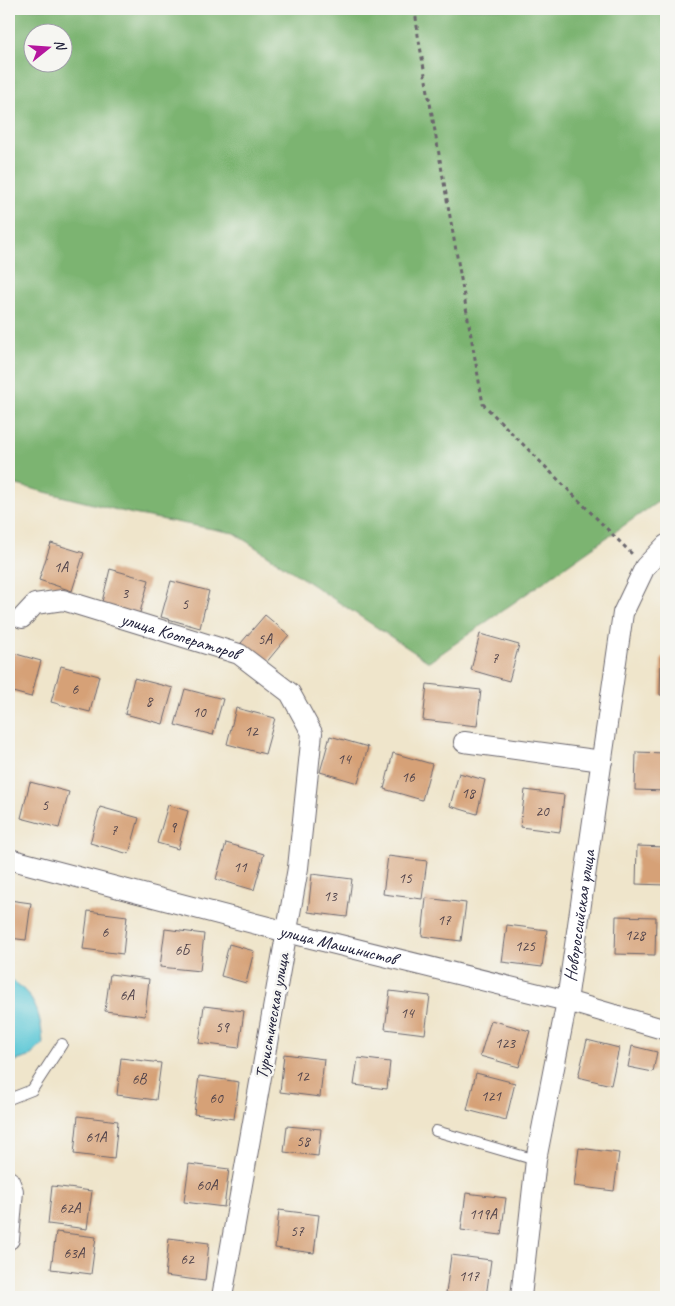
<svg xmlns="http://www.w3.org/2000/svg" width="675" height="1306" font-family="Caveat,sans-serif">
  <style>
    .forest { fill: #7bb471; stroke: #4e6b56; fill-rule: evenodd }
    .water { fill: #5cc7d6; stroke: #3f7488 }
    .building { fill: #d6a177 }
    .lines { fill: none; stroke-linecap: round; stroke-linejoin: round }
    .lane-casing { stroke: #6a666d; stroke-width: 12 }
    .street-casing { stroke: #6a666d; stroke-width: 22 }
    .path { stroke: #6a666d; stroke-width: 3; stroke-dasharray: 4 4; stroke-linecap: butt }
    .lane { stroke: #fff; stroke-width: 10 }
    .street { stroke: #fff; stroke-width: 20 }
    .labels { text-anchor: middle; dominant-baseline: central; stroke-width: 5; stroke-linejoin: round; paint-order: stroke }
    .number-label { font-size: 15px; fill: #4f424a }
    .street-label { font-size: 18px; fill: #22223b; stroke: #f6f6f2 }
  </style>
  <rect width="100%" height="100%" fill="#f6f6f2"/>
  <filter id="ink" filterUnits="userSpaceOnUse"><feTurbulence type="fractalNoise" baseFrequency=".02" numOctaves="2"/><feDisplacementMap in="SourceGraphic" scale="10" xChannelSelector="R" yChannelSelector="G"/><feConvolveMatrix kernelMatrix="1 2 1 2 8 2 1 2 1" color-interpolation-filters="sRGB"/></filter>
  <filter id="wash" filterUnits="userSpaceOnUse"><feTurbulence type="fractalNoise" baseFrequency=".0096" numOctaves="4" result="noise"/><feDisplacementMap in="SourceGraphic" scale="20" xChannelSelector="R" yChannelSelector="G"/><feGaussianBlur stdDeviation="1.12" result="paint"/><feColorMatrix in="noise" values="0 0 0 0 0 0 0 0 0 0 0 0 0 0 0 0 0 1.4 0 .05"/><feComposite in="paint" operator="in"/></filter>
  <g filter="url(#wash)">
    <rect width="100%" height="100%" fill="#efe5cb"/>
    <!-- forest -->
    <path class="forest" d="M9 9H666V496L429 662 234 533 133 514 9 483ZM32 32H62V62H32Z"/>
    <!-- water -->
    <path class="water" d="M9 978C35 995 41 1014 43 1044L29 1057 9 1063Z"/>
    <g id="blocks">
      <!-- building -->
      <path class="building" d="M51 543 84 553 72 591 39 580Z
        M110 569 149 580 139 616 101 606Z
        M171 581 209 591 200 628 161 617Z
        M265 615 289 635 265 664 241 643Z
        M480 634 519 645 509 681 471 670Z
        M9 652 41 661 31 697 9 691Z
        M661 657H666V695H660Z
        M61 666 99 676 90 712 51 702Z
        M134 678 173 688 163 724 125 714Z
        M427 684 481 690 477 726 423 720Z
        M185 689 223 699 213 735 175 725Z
        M236 708 275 718 265 754 227 744Z
        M330 736 368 747 358 783 320 772Z
        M636 752 666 753V791L635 790Z
        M393 753 432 764 422 800 384 789Z
        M459 773 485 780 477 814 450 806Z
        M30 782 69 792 59 828 21 818Z
        M525 790 564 795 560 832 520 827Z
        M168 805 188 811 178 849 157 843Z
        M100 807 139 818 129 854 90 843Z
        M226 843 264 854 254 890 216 879Z
        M637 846 666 847V885L636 884Z
        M388 856 427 861 422 899 383 894Z
        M312 874 352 879 347 917 308 912Z
        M426 898 466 903 461 941 422 936Z
        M9 900 31 903 26 940 9 938Z
        M88 911 127 916 123 954 83 949Z
        M616 916 656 917 655 955 615 954Z
        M507 925 547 930 542 967 502 962Z
        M165 929 204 934 200 971 160 967Z
        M229 944 254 951 246 983 221 976Z
        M110 974 149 979 145 1016 105 1011Z
        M390 991 430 996 425 1034 385 1029Z
        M204 1006 244 1011 239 1048 199 1043Z
        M491 1020 530 1031 519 1067 480 1056Z
        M587 1040 619 1048 611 1085 578 1077Z
        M632 1046 657 1052 653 1072 628 1067Z
        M284 1054 324 1059 320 1097 280 1092Z
        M121 1058 161 1063 156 1100 117 1095Z
        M358 1058 390 1062 387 1089 354 1085Z
        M476 1073 515 1083 506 1120 467 1110Z
        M199 1076 239 1082 234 1119 194 1114Z
        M78 1116 118 1121 114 1159 74 1154Z
        M287 1126 321 1129 318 1156 284 1152Z
        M579 1148 619 1153 614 1191 574 1186Z
        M189 1164 229 1169 224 1207 184 1202Z
        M52 1186 92 1191 87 1229 48 1224Z
        M466 1193 506 1198 501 1235 461 1230Z
        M279 1210 319 1215 314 1253 275 1248Z
        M56 1232 96 1237 91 1274 51 1269Z
        M169 1238 209 1243 205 1281 165 1276Z
        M451 1255 491 1260 486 1297 446 1293Z"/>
    </g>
  </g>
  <g filter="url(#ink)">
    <use href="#blocks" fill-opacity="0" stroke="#6a666d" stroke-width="1"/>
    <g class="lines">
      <defs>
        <path id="lane" d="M9 1099 32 1090 62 1044
          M436 1131 536 1160"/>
        <g id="street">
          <path id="s1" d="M22 618 35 604 63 600 239 654 290 693 312 733 298 868 222 1297"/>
          <path d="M464 742 602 761"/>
          <path id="s2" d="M9 859 287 932 567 1001 666 1030"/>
          <path d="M9 1181 13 1191 9 1239"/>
          <path id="s3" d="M521 1297 536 1160 567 1001 623 613 645 567 666 545"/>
        </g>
      </defs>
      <!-- lane casing -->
      <use href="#lane" class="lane-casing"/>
      <!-- street casing -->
      <use href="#street" class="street-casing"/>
      <!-- path -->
      <path class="path" d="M415 9 418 35 483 404 632 554"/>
      <!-- lane -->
      <use href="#lane" class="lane"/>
      <!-- street -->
      <use href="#street" class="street"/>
    </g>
  </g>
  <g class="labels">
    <!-- number labels -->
    <g class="number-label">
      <text x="61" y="567">1А</text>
      <text x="125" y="593">3</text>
      <text x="185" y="604">5</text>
      <text x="265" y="639">5А</text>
      <text x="495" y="658">7</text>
      <text x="75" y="689">6</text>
      <text x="149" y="701">8</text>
      <text x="199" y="712">10</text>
      <text x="251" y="731">12</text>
      <text x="344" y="759">14</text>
      <text x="408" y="777">16</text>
      <text x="468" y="793">18</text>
      <text x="45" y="805">5</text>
      <text x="542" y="811">20</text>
      <text x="173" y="827">9</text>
      <text x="114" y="830">7</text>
      <text x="240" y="867">11</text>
      <text x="405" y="878">15</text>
      <text x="330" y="896">13</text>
      <text x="444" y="920">17</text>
      <text x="105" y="932">6</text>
      <text x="635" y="935">128</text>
      <text x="525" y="946">125</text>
      <text x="182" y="950">6Б</text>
      <text x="127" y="995">6А</text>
      <text x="407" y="1013">14</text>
      <text x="222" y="1027">59</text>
      <text x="505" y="1043">123</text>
      <text x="302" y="1076">12</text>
      <text x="139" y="1079">6В</text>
      <text x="491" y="1096">121</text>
      <text x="216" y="1098">60</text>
      <text x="96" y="1137">61А</text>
      <text x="303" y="1141">58</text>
      <text x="207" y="1185">60А</text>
      <text x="70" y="1208">62А</text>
      <text x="483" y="1214">119А</text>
      <text x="297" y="1231">57</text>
      <text x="74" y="1253">63А</text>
      <text x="187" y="1259">62</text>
      <text x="469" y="1276">117</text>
    </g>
    <!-- street labels -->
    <g class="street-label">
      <text stroke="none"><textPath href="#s1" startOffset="170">улица Кооператоров</textPath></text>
      <text stroke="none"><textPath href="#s3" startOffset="386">Новороссийская улица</textPath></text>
      <text stroke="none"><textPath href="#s2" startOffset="340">улица Машинистов</textPath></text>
      <text transform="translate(272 1016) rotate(-80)">Туристическая улица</text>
    </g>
  </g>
  <!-- margin -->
  <rect width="675" height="1306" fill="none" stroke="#f6f6f2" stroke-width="30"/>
  <!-- north arrow -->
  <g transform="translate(48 48) rotate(73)"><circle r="24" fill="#f6f6f2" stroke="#a1a1a9"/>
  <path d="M0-4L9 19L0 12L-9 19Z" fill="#b5179e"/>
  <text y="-8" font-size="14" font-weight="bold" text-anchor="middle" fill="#22223b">N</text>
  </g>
</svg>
